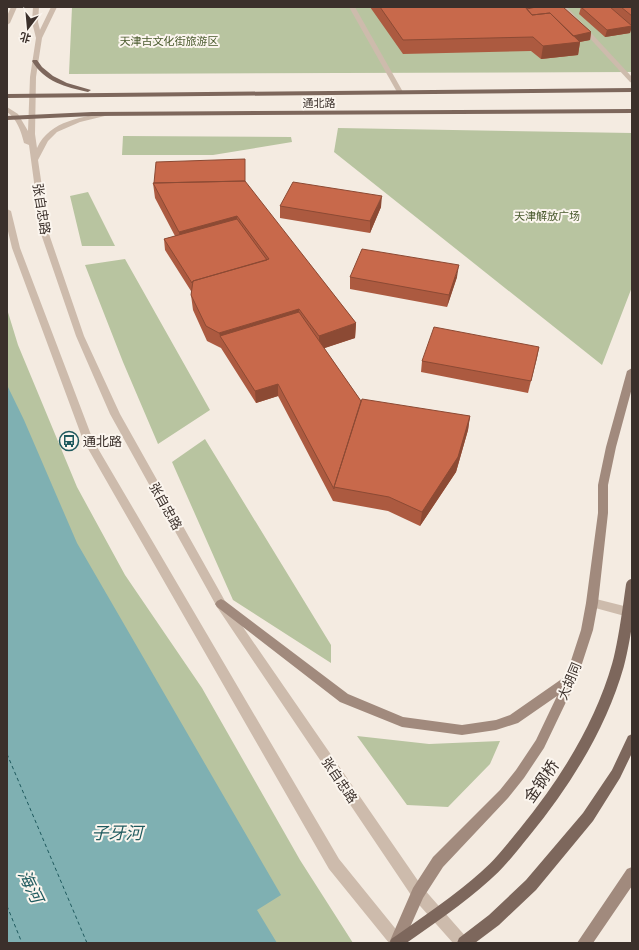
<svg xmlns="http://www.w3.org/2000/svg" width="639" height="950" font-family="'Golos Text','Noto Sans SC',sans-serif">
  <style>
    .green { fill: #b8c4a0 }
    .water { fill: #7fb0b2 }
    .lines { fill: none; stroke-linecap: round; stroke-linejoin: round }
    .ferry { stroke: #1f5a5e; stroke-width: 1; stroke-dasharray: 3.5 3; stroke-linecap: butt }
    .pedestrian { fill: #cdbbac; fill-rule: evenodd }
    .minor { fill: #cdbbac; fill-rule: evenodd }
    .tertiary { fill: #cdbbac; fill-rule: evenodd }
    .secondary { fill: #a18a7d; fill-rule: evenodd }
    .primary { fill: #7d675c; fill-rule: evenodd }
    .primary-bridge { stroke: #7d675c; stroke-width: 12 }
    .wall { fill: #ac5a40 }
    .shaded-wall { fill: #8c4a34 }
    .building { fill: #c8694b; stroke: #8c4a34 }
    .labels { text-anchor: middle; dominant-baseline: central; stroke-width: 4; stroke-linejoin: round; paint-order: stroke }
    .far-park-label { font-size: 11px; fill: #4a5a2e; stroke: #fbf5ee }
    .far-street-label { font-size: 11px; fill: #3b302b; stroke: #fbf5ee }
    .street-label { font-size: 13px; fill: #3b302b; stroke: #fbf5ee }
    .poi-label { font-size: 13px; fill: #3b302b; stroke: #fbf5ee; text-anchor: start }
    .near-street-label { font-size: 16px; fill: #3b302b; stroke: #fbf5ee }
    .near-water-label { font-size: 17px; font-style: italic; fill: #1f5a5e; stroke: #fbf5ee }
  </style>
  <rect width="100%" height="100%" fill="#f4ebe1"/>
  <!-- green -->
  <path class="green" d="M72 7H632V72L69 74Z
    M338 128 632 133V287L602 365 334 152Z
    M123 136 291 137 292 142 213 155H122Z
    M88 192 115 246H82L70 196Z
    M125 259 210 410 158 444 123 362 85 265Z
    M7 309 18 345 77 487 125 575 202 688 300 860 353 943H7Z
    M205 439 331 645V663L233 600 172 462Z
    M357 736 429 744 500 741 490 764 448 807 407 805Z"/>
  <!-- water -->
  <path class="water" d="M7 385 24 420 77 543 281 895 257 910 277 943H7Z"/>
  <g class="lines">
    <!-- ferry -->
    <path class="ferry" d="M7 754 87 943
      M7 906 22 943"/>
    <!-- pedestrian -->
    <path class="pedestrian" d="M561 7H567L632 77V83L630 82Z"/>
    <!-- minor -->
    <path class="minor" d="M51 7H57L42 38 37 39 36 38Z
      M349 7H355L403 92 402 93 397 92Z
      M592 598 632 608V618L588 606 586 603 588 600Z"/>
    <!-- tertiary -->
    <path class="tertiary" d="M11 7H17L10 23 7 25V16Z
      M33 7H39L38 22 42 38 36 77 35 134 37 148C50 120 83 117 110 112L113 114 80 122 57 132 48 141 38 160 49 234 84 336 120 414 225 601 423 888 467 938 469 943H453L413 898 217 607 110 414 76 336 41 234 29 145 24 143C21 131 17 119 7 112V107L18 114 28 131 30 77 36 38 32 22Z
      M7 209 11 211 20 248 93 440 339 859 403 938 405 943H389L329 869 83 440 12 248 7 227Z"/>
    <!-- secondary -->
    <path class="secondary" d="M632 368V388L616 447 608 485V513L598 603 593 630 577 679 544 748 524 778 508 798 443 867 423 898 403 943H389L413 888 433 857 500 790 516 770 536 740 557 696 518 723 496 730 462 735 402 727 340 702 217 607 215 604 217 601 221 599 225 601 348 694 403 717 462 725 496 720 510 715 566 676 581 630 586 603 598 513V485L606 447 627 371Z
      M632 867V886L593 943H577L627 869Z"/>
    <!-- primary -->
    <path class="primary" d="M33 60H37L42 67 53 76 67 83 91 90 88 92C65 87 45 82 32 61Z
      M632 88V92L7 98V94Z
      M632 109V113L92 116 7 120V116L92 112Z
      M632 734V753L620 778 593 821 536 890 499 925 475 943H457L459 938 489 915 526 880 583 813 612 770 628 736Z"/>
    <!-- primary-bridge -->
    <path class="primary-bridge" d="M396 943C430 919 465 896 494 868 505 857 514 845 524 833 565 783 600 728 618 665 625 639 628 612 632 585"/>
  </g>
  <!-- wall -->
  <path class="wall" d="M370 7H563L591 32 590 40 580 42 578 55 541 59 531 51 403 54Z
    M581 7H632V28H631L630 33 605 37 579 14Z
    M245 159V182L356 323 355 338 324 348 361 401 470 416 468 430 456 472 420 526 388 511 333 501 278 396 256 403 221 348 207 341 193 310 191 295V291L165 250 164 239 175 236 155 198 153 183Z
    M280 206 381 207 370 233 280 218Z
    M350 277H457L447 307 350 289Z
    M539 347 528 393 421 372 422 361Z"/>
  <!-- shaded-wall -->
  <path class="shaded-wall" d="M516 7H538L515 10Z
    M632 26 630 33 605 37 607 30Z
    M591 32 590 40 573 43 580 42 578 55 541 59 543 46 571 36Z
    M382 196 381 207 370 233V221Z
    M237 216 238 230 180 246 179 232Z
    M459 265 457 277 447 307 449 295Z
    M299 309V324L220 336 219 333Z
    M356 323 355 338 319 350V336Z
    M539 347 537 358 528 393 531 381Z
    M278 384V396L256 403 255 391Z
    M470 416 468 430 456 472 420 526 422 512Z"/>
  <!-- building -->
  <path class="building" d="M380 7H525L532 15 550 13 580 42 543 46 533 37 403 40Z
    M536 7H563L591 32 573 36 550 13 532 15 527 9Z
    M581 7H610L632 26 607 30Z
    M621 7H632V16Z
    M245 159V181L154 183 156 162Z
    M245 181 356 323 319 336 299 309 219 333 206 326 191 295 193 281 269 259 237 216 179 232 153 183Z
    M293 182 382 196 370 221 280 206Z
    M237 219 267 260 193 281 192 283 164 239Z
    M362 249 459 265 449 295 350 277Z
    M299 312 361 401 334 487V489L278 384 255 391 220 336Z
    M434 327 539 347 531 381 422 361Z
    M362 399 470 416 458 457 422 512 389 497 334 487Z"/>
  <!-- icons -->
  <defs>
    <symbol id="bus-ring" viewBox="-11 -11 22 22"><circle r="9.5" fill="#fbf5ee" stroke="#1f5a5e" stroke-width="1.5"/><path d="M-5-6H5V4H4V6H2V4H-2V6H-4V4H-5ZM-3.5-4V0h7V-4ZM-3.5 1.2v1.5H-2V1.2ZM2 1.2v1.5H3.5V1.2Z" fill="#1f5a5e"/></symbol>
  </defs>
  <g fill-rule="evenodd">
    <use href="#bus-ring" x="58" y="430" width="22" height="22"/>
  </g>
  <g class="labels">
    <!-- far-park labels -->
    <g class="far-park-label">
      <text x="169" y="40">天津古文化街旅游区</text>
      <text x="547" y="215">天津解放广场</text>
    </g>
    <!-- far-street labels -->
    <g class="far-street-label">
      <text x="319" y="102">通北路</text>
    </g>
    <!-- street labels -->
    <g class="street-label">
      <text transform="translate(42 209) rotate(81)">张自忠路</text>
      <text transform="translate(166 506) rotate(61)">张自忠路</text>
      <text transform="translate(569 681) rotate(-67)">大胡同</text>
      <text transform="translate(340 780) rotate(56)">张自忠路</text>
    </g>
    <!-- poi labels -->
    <g class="poi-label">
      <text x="83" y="441">通北路</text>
    </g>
    <!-- near-street labels -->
    <g class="near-street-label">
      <text transform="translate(541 781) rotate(-55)">金钢桥</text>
    </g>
    <!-- near-water labels -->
    <g class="near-water-label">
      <text x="117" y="832">子牙河</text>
      <text transform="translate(31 886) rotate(64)">海河</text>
    </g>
  </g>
  <!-- border -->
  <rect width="639" height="950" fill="none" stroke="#3b302b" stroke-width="16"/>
  <!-- north arrow -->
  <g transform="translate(28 28) rotate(196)" stroke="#fbf5ee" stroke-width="3" paint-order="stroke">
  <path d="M0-3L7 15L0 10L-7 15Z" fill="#3b302b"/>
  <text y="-6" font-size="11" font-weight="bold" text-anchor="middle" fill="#3b302b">北</text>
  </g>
</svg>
